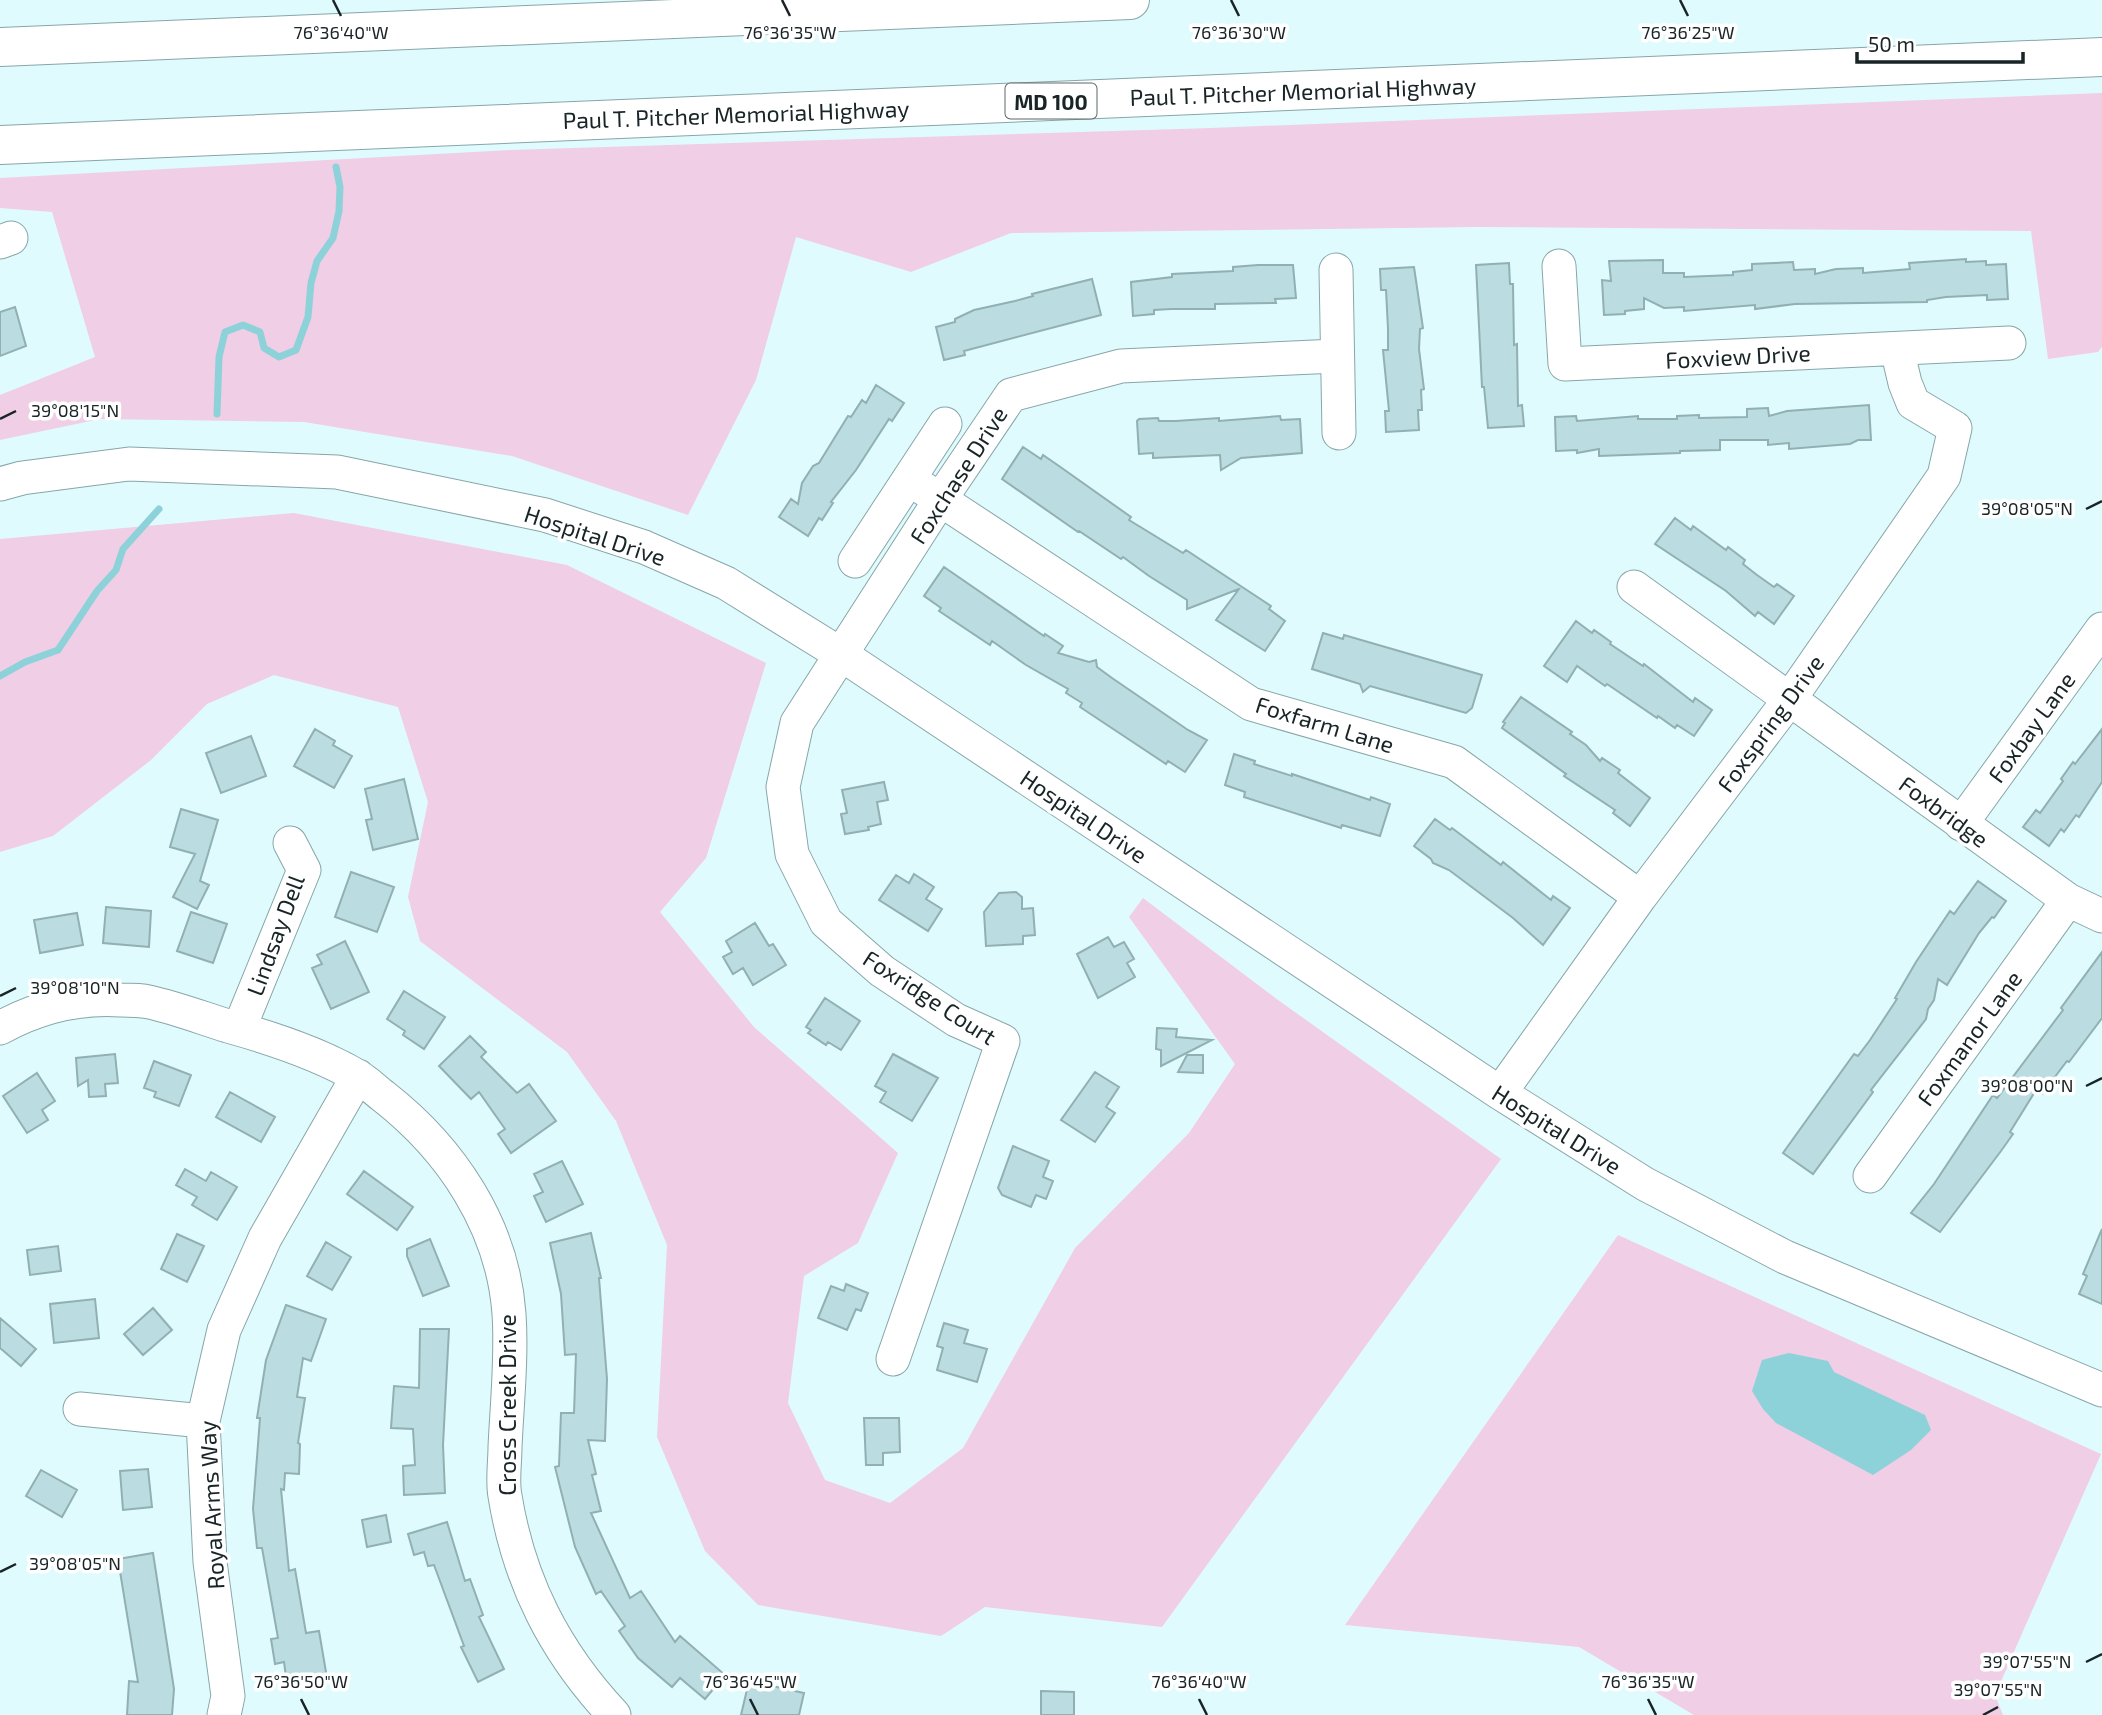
<svg xmlns="http://www.w3.org/2000/svg" width="2102" height="1715" font-family="'Exo 2',sans-serif">
  <style>
    .green { fill: #f0cee6 }
    .water { fill: #8ed2d9 }
    .lines { fill: none; stroke-linecap: round; stroke-linejoin: round }
    .stream { stroke: #8ed2d9; stroke-width: 7 }
    .building { fill: #bbdce0; stroke: #90b0b3; stroke-width: 2 }
    .minor-casing { stroke: #87a6a9; stroke-width: 35 }
    .highway-casing { stroke: #87a6a9; stroke-width: 40 }
    .minor { stroke: #fff; stroke-width: 33 }
    .highway { stroke: #fff; stroke-width: 38 }
    .ticks { fill: none; stroke: #182426; stroke-width: 2.5 }
    .labels { text-anchor: middle; dominant-baseline: central; stroke-width: 7; stroke-linejoin: round; paint-order: stroke }
    .shield { fill: #fff; stroke: #5d6667; stroke-width: 2 }
    .shield-label { font-size: 21px; font-weight: bold; fill: #182426 }
    .street-label { font-size: 23px; fill: #182426; stroke: #fff }
    .ticks-label { font-size: 18px; text-anchor: middle; fill: #182426; stroke: #fff; stroke-width: 7; stroke-linejoin: round; paint-order: stroke }
  </style>
  <rect width="100%" height="100%" fill="#e0fbfd"/>
  <!-- green -->
  <path class="green" d="M2102 93V347L2098 352 2048 359 2031 231 1476 227 1011 233 911 272 796 237 756 380 688 515 512 456 304 422 100 419 0 440V395L95 357 52 212 0 208V178L510 150 1211 128Z
    M294 513 567 565 766 663 706 858 660 912 754 1027 898 1153 858 1243 804 1276 788 1403 825 1480 890 1503 963 1448 1075 1248 1189 1133 1235 1064 1129 917 1143 898 1278 1000 1501 1159 1162 1627 985 1607 941 1636 758 1605 705 1551 657 1437 667 1245 616 1121 567 1052 420 941 408 897 428 802 398 707 274 675 207 704 151 760 53 836 0 852V539Z
    M1618 1235 2101 1454 1995 1695 2003 1715H1694L1579 1647 1345 1625Z"/>
  <!-- water -->
  <path class="water" d="M1789 1353 1828 1361 1834 1372 1925 1415 1931 1430 1911 1450 1873 1475 1776 1423 1763 1409 1752 1391 1762 1360Z"/>
  <g class="lines">
    <!-- stream -->
    <path class="stream" d="M217 414 219 357 225 332 243 325 260 332 264 348 279 357 296 350 308 317 311 283 317 261 333 238 339 211 340 187 336 167
      M0 676 25 662 58 650 97 591 116 570 123 549 159 509"/>
  </g>
  <!-- building -->
  <path class="building" d="M1966 259V262L1986 261V265L2006 264 2008 299 1987 300V295L1946 297 1927 300V302L1795 304 1755 309V305L1684 311V307L1664 308 1644 298V309L1625 311V314L1604 315 1602 280 1611 281 1609 261 1663 260V273H1684V277L1733 275V272L1752 270V264L1793 262 1794 270 1815 269V274L1836 269 1863 268V273L1910 269 1909 263Z
    M1509 263 1510 284H1513L1514 345 1517 344 1518 406 1522 405 1524 426 1488 428 1484 387H1482L1476 265Z
    M1258 265H1293L1296 298 1275 299 1276 303 1215 304V309H1171L1154 310V314L1133 316 1131 282 1172 277V274L1233 271V267Z
    M1414 267 1423 328 1420 329 1419 349 1424 389 1421 390 1422 410H1418L1419 430 1386 432 1385 411H1389L1383 350H1388V329L1386 290H1381L1380 269Z
    M1092 279 1101 315 964 351 965 355 944 360 936 327 955 322V319L974 310 1015 301 1033 296 1032 294Z
    M15 307 26 346 0 356V312Z
    M876 385 904 403 892 421 889 419 856 470 831 502 833 503 822 520 819 518 808 536 779 517 791 499 798 504 802 483 813 466 819 463 848 416 851 417 862 400 866 403Z
    M1869 405 1871 440H1858L1850 444 1789 449V443L1768 445V440H1720V450L1680 451V453L1599 456V449L1577 453V450L1556 451 1555 417 1576 416 1577 421 1638 416V419H1677V416L1699 415V418L1747 417V409L1768 408 1769 416 1787 411Z
    M1280 416 1281 420 1300 419 1302 453 1241 458 1221 470 1220 455 1153 458V453L1139 454 1137 421 1139 419 1158 418 1159 421H1176L1219 418V421Z
    M1023 447 1041 459 1043 455 1059 466 1131 517 1129 520 1183 553 1186 550 1271 606 1269 609 1285 621 1265 651 1216 620 1239 589 1187 609V600L1149 576 1123 557 1121 559 1079 531 1078 532 1002 479Z
    M1675 518 1691 530 1693 526 1726 550 1728 547 1745 560 1743 564 1757 575 1774 587 1777 584 1794 596 1774 624 1758 612 1755 616 1726 591 1655 544Z
    M944 567 1044 636 1045 634 1063 646 1058 653 1089 662 1096 660 1097 667 1112 678 1188 730 1207 740 1185 772 1168 761 1166 764 1080 707 1082 703 1066 693 1068 689 1026 665 992 641 990 645 939 611 941 608 924 596Z
    M1576 621 1592 633 1594 630 1611 642 1610 644 1643 666 1644 664 1693 702 1695 698 1712 710 1694 736 1677 725 1675 728 1658 716 1657 718 1607 684 1605 686 1577 666 1567 682 1544 666Z
    M1323 633 1343 639 1344 635 1482 675 1472 708 1466 713 1370 686 1363 692 1360 684 1312 669Z
    M1521 697 1572 732 1570 734 1586 745 1600 761 1602 758 1620 770 1618 773 1650 798 1630 826 1613 813 1615 810 1564 776 1566 774 1502 728 1505 723 1503 722Z
    M315 729 335 741 333 745 352 756 334 788 294 766Z
    M2102 729V782L2079 817 2076 815 2064 832 2061 829 2049 846 2023 827 2036 810 2040 813 2063 781 2061 779 2073 762 2075 764Z
    M251 736 266 776 221 793 206 753Z
    M1234 754 1255 761 1254 764 1292 776V774L1370 800 1371 797 1390 804 1380 836 1342 825 1341 828 1244 797 1245 792 1225 785Z
    M404 779 418 839 373 850 366 820 372 819 365 789Z
    M884 782 888 800 877 802 881 824 868 827 869 830 845 834 841 814 847 813 842 790Z
    M181 809 218 820 200 881 209 885 197 909 173 897 195 854 170 847Z
    M1435 819 1450 830 1452 828 1501 865 1503 862 1551 900 1553 896 1570 908 1543 945 1513 918 1449 870 1433 863 1431 859 1414 846Z
    M351 872 394 887 377 932 335 917Z
    M914 874 934 887 926 899 942 909 928 931 879 900 896 875 909 883Z
    M1978 881 2006 901 1994 918 1992 917 1979 933 1947 985 1938 979 1934 1000 1928 1009 1926 1019 1871 1090 1873 1092 1868 1099 1813 1174 1783 1153 1854 1054 1858 1056 1870 1040 1897 999 1895 998 1916 962 1950 911 1954 914Z
    M1016 892 1022 897V909L1033 908 1035 935 1023 936V944L986 946 984 912 999 893Z
    M106 907 151 911 149 947 103 943Z
    M191 912 227 924 213 963 177 951Z
    M77 913 83 945 40 953 34 920Z
    M755 923 769 946 773 944 786 965 753 985 743 968 733 974 723 957 732 952 726 941Z
    M1108 937 1114 947 1124 942 1134 959 1127 963 1135 977 1098 998 1077 954Z
    M345 941 369 992 331 1009 312 968 322 964 317 955Z
    M2102 952V1018L2069 1062 2067 1061 2042 1094 2036 1090 2010 1132 2013 1134 2001 1151 1940 1232 1911 1213 1934 1184 1993 1095 1997 1098 2063 1010 2061 1008Z
    M404 991 445 1017 424 1049 403 1035 405 1031 387 1019Z
    M825 998 860 1021 841 1050 828 1042 826 1045 808 1033 811 1030 806 1027Z
    M1157 1028 1177 1029 1176 1037 1212 1040 1161 1066V1050L1156 1049Z
    M470 1036 486 1052 481 1057 517 1093 529 1084 556 1121 511 1153 498 1134 505 1129 479 1092 471 1099 439 1066Z
    M115 1054 118 1083 105 1084 106 1096 89 1097 88 1080 78 1086 76 1058Z
    M893 1054 938 1078 912 1121 880 1102 886 1092 875 1086Z
    M1187 1055H1203V1073L1178 1072Z
    M154 1061 191 1075 179 1106 154 1097 156 1092 144 1088Z
    M1095 1072 1119 1087 1106 1107 1115 1113 1095 1142 1061 1120Z
    M37 1073 55 1101 42 1110 48 1120 27 1133 3 1096Z
    M230 1092 275 1117 261 1142 216 1117Z
    M1013 1146 1049 1161 1043 1177 1053 1181 1046 1199 1036 1195 1031 1207 1002 1195 998 1188Z
    M562 1161 583 1204 546 1222 534 1196 543 1192 534 1174Z
    M185 1169 206 1181 211 1172 237 1187 217 1220 192 1205 197 1197 176 1185Z
    M364 1171 413 1207 397 1230 347 1194Z
    M2102 1229V1304L2079 1294 2087 1276 2083 1274Z
    M591 1233 601 1278H599L607 1379 605 1441 588 1440 596 1474 592 1475 601 1511 591 1513 630 1598 641 1591 675 1642 680 1636 725 1675 705 1699 680 1678 672 1687 638 1658 619 1631 625 1626 601 1591 596 1594 575 1547 555 1467 559 1466 561 1413H574L576 1354 565 1355 561 1294 550 1243Z
    M177 1234 204 1246 187 1282 161 1269Z
    M430 1239 449 1286 423 1296 407 1256V1249Z
    M326 1242 351 1257 332 1290 307 1276Z
    M58 1246 61 1271 30 1275 27 1250Z
    M846 1284 868 1293 861 1311 856 1309 847 1330 818 1318 831 1286 844 1291Z
    M95 1299 99 1338 54 1343 50 1304Z
    M286 1305 326 1319 311 1361 303 1358 297 1397 305 1398 298 1443 300 1444 299 1474 285 1473 284 1490 281 1489 289 1571 295 1569 306 1633 319 1631 327 1678 287 1684 284 1662 275 1664 271 1639 278 1638 262 1548H257L253 1509 260 1418H257L266 1360Z
    M153 1308 172 1330 143 1355 124 1334Z
    M0 1318 36 1349 21 1366 0 1348Z
    M944 1323 968 1330 964 1343 987 1349 977 1382 937 1370 943 1348 937 1346Z
    M420 1329H449L443 1445 445 1493 404 1495 403 1466 415 1465 413 1429 391 1428 394 1386 419 1388Z
    M864 1418H899L900 1452 883 1453V1465H866Z
    M148 1469 152 1507 123 1510 120 1471Z
    M41 1470 77 1490 62 1517 26 1496Z
    M386 1515 391 1542 367 1547 362 1520Z
    M447 1522 465 1581 470 1579 483 1615 479 1617 504 1669 478 1682 461 1647 464 1646 434 1565 428 1566 424 1552 414 1555 408 1534Z
    M153 1553 174 1689 172 1715H127L129 1681 138 1682 118 1559Z
    M749 1681 804 1693 799 1715H741Z
    M1041 1691 1074 1692V1715H1041Z"/>
  <g class="lines">
    <defs>
      <path id="minor" d="M0 242 11 238
        M1559 266 1565 364 2009 343
        M1336 270 1339 433
        M909 479 1251 704 1454 762 1640 897
        M0 484 22 478 129 464 337 472 545 515 644 547 726 583 842 655 1500 1093 1645 1184 1785 1257 2102 1390
        M855 561 945 424
        M1634 587 2068 900 2102 916
        M1961 824 2102 629
        M0 1028C38 1007 77 997 121 1000 130 1000 140 1000 149 1002 176 1008 202 1018 228 1026 271 1038 318 1053 357 1076 366 1081 374 1089 383 1096 451 1149 503 1226 509 1314 512 1356 507 1404 505 1447 505 1463 502 1481 505 1496 519 1582 555 1652 614 1715
        M239 1029 304 870 290 843
        M1500 1093 1640 897 1789 700 1944 476 1955 428 1913 403 1905 383 1897 349
        M1870 1176 2068 900
        M893 1359 1003 1041 956 1020 882 971 826 922 792 854 783 787 797 723 940 500 1011 395 1121 366 1336 356
        M80 1409 203 1421
        M224 1715 228 1696 210 1562 203 1421 224 1330 265 1238 358 1076"/>
      <path id="highway" d="M0 47 1130 0
        M0 145 2102 57"/>
    </defs>
    <!-- minor casing -->
    <use href="#minor" class="minor-casing"/>
    <!-- highway casing -->
    <use href="#highway" class="highway-casing"/>
    <!-- minor -->
    <use href="#minor" class="minor"/>
    <!-- highway -->
    <use href="#highway" class="highway"/>
  </g>
  <!-- ticks -->
  <path class="ticks" d="M333 0 341 16M782 0 790 16M1231 0 1239 16M1680 0 1688 16M0 419 16 411M2086 509 2102 501M0 996 16 988M2086 1086 2102 1078M0 1572 16 1564M2086 1662 2102 1654M301 1699 309 1715M750 1699 758 1715M1199 1699 1207 1715M1648 1699 1656 1715M1983 1715 1998 1707"/>
  <g class="labels">
    <!-- shield labels -->
    <rect class="shield" x="1005.5" y="83.5" width="91" height="35" rx="5"/>
    <g class="shield-label">
      <text x="1051" y="101">MD 100</text>
    </g>
    <!-- street labels -->
    <g class="street-label">
      <text transform="translate(1303 91) rotate(-2)">Paul T. Pitcher Memorial Highway</text>
      <text transform="translate(736 114) rotate(-2)">Paul T. Pitcher Memorial Highway</text>
      <text transform="translate(1738 356) rotate(-3)">Foxview Drive</text>
      <text transform="translate(958 475) rotate(-57)">Foxchase Drive</text>
      <text transform="translate(595 535) rotate(18)">Hospital Drive</text>
      <text transform="translate(1770 723) rotate(-54)">Foxspring Drive</text>
      <text transform="translate(1325 724) rotate(17)">Foxfarm Lane</text>
      <text transform="translate(2031 727) rotate(-54)">Foxbay Lane</text>
      <text transform="translate(1944 811) rotate(36)">Foxbridge</text>
      <text transform="translate(1084 816) rotate(34)">Hospital Drive</text>
      <text transform="translate(275 935) rotate(-70)">Lindsay Dell</text>
      <text transform="translate(930 997) rotate(33)">Foxridge Court</text>
      <text transform="translate(1969 1038) rotate(-54)">Foxmanor Lane</text>
      <text transform="translate(1557 1129) rotate(32)">Hospital Drive</text>
      <text transform="translate(507 1405) rotate(-90)">Cross Creek Drive</text>
      <text transform="translate(211 1505) rotate(-93)">Royal Arms Way</text>
    </g>
  </g>
  <g class="ticks-label">
    <text x="341" y="39">76°36'40"W</text>
    <text x="790" y="39">76°36'35"W</text>
    <text x="1239" y="39">76°36'30"W</text>
    <text x="1688" y="39">76°36'25"W</text>
    <text x="75" y="417">39°08'15"N</text>
    <text x="2027" y="515">39°08'05"N</text>
    <text x="75" y="994">39°08'10"N</text>
    <text x="2027" y="1092">39°08'00"N</text>
    <text x="75" y="1570">39°08'05"N</text>
    <text x="2027" y="1668">39°07'55"N</text>
    <text x="301" y="1688">76°36'50"W</text>
    <text x="750" y="1688">76°36'45"W</text>
    <text x="1199" y="1688">76°36'40"W</text>
    <text x="1648" y="1688">76°36'35"W</text>
    <text x="1998" y="1696">39°07'55"N</text>
  </g>
  <!-- scale -->
  <path d="M1857 52v10h166v-10" fill="none" stroke="#182426" stroke-width="3.5"/>
  <text x="1868" y="52" font-size="21" fill="#182426" stroke="#ffffff" stroke-width="5" paint-order="stroke">50 m</text>
</svg>
